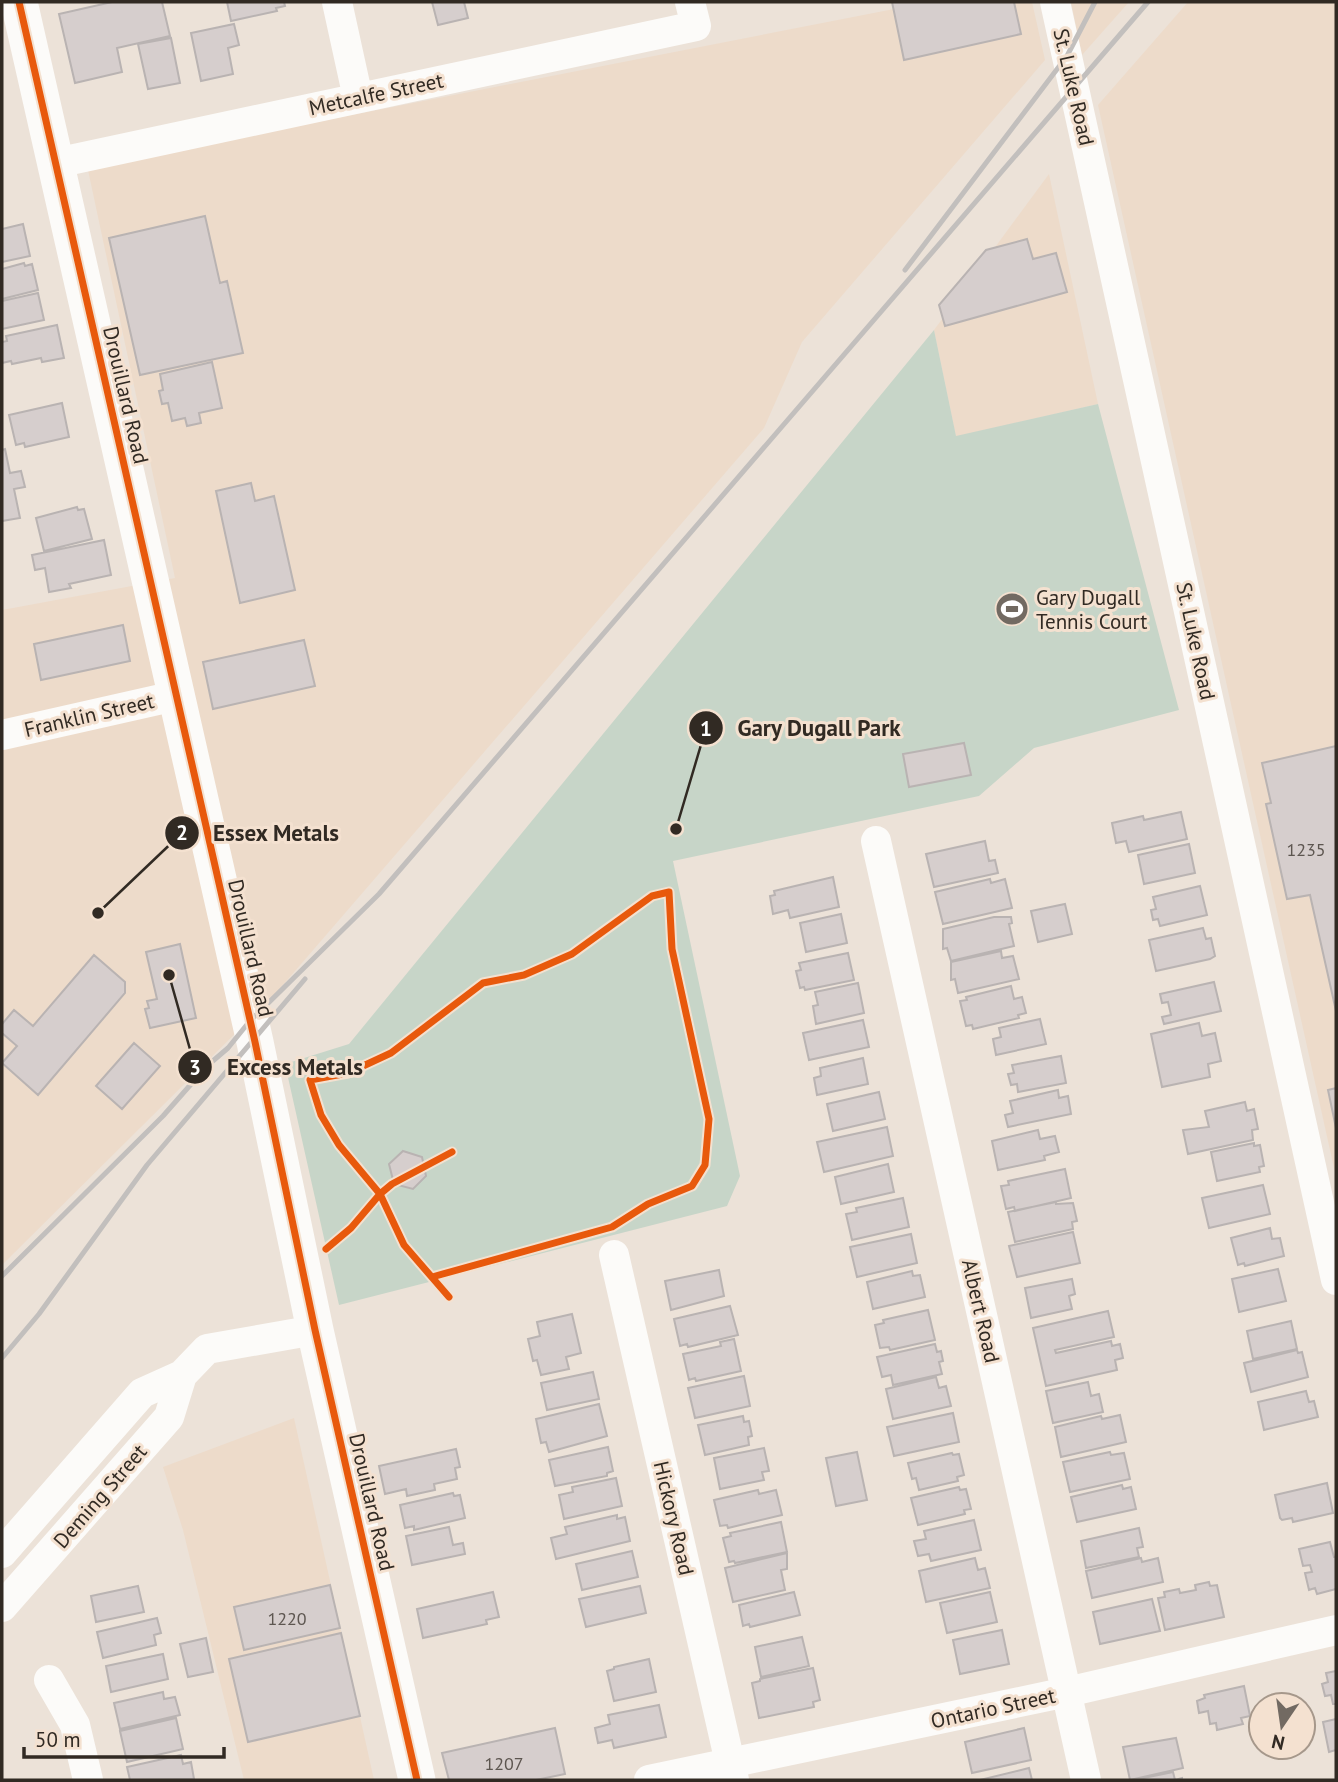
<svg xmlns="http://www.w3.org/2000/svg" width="1338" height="1782" font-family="'PT Sans',sans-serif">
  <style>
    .built { fill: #eddbca }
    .green { fill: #c7d5c8 }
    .building { fill: #d6cecd; stroke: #b9b3b2; stroke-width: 2 }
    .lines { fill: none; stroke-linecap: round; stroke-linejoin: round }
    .minor { stroke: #fcfbf9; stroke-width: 30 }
    .tertiary { stroke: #fcfbf9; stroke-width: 37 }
    .rail { stroke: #c2bfbd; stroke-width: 5 }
    .cycleway-casing { stroke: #f4e1d0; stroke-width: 11 }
    .cycleway { stroke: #e8590c; stroke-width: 7 }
    .labels { text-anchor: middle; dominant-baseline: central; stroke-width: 6; stroke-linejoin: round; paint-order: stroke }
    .number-label { font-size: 18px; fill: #5d5650 }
    .street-label { font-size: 21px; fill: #312a23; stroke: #f4e1d0 }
    .poi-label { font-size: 21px; fill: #312a23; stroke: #f4e1d0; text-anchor: start }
    .leader { fill: none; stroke: #312a23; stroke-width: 2.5 }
    .callout-dot { fill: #312a23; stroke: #f4e1d0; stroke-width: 2.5 }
    .mark-label { font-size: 21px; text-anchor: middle; font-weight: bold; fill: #fff }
    .callout-label { font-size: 23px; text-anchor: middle; font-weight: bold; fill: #312a23; stroke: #f4e1d0; stroke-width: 6; stroke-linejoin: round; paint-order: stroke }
  </style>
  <rect width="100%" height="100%" fill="#ece2d8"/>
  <!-- built -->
  <path class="built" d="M930 2H1032L1045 60 802 342 764 428 276 993 2 1265V610L175 578 88 170 219 141Z
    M1071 2H1129L1082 55Z
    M1188 2H1336V1177L1098 105Z
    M1049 174 1098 404 956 437 934 330Z
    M294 1418 374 1780H244L183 1530 163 1467Z"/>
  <!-- green -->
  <path class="green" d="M934 330 956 436 1098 404 1179 710 1034 748 979 796 673 861 740 1176 727 1206 339 1305 285 1064 349 1044Z"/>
  <!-- building -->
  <path class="building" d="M112 2H162L170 36 117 48 122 72 75 83 59 14Z
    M227 2H284L285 6 276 8 277 11 231 21Z
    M432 2H464L468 18 438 25Z
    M892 2H1014L1021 34 904 60Z
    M234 24 239 45 228 48 233 74 201 81 191 33Z
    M171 38 180 83 148 89 138 44Z
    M205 216 220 283 227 281 243 353 140 375 109 238Z
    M23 224 30 256 2 262V229Z
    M1027 239 1033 259 1056 253 1067 292 945 326 939 305 986 250Z
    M24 263 25 266 32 264 38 290 2 299V269Z
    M38 293 44 320 2 329V301Z
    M57 325 64 358 42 362 41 358 12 364 11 361 2 363V342L7 341 6 336Z
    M212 362 222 408 199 413 201 423 187 426 185 418 172 421 168 403 162 404 159 391 163 390 160 374Z
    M62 403 69 437 25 447 24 443 16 445 9 415Z
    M5 449 10 473 21 471 25 487 14 489 20 518 2 521V450Z
    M251 483 255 501 274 496 295 590 240 603 216 491Z
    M77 507 78 510 84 509 92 539 44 551 36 518Z
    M104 540 111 575 69 584 71 588 49 592 45 568 35 570 32 555Z
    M123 625 130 661 41 680 34 644Z
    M304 640 315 686 213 709 203 662Z
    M964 743 971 775 909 787 903 754Z
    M1336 746V1011L1310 895 1287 899 1266 804 1271 803 1262 763Z
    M1181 812 1187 839 1129 852 1126 841 1116 843 1112 823 1143 816 1144 820Z
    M985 841 989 861 995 860 998 873 934 887 926 854Z
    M1189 844 1195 873 1144 884 1138 855Z
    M833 877 839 907 790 918 788 910 773 914 770 896 775 895 774 891Z
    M990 879 991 883 1005 879 1012 908 943 924 935 892Z
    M1200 886 1207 915 1160 926 1158 919 1153 920 1151 910 1156 909 1153 897Z
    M1065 904 1072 934 1038 942 1031 911Z
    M841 914 847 943 806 952 800 923Z
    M994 917H1011L1012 923 1009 924 1014 946 951 961 947 948 943 949V929Z
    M1203 928 1206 939 1211 938 1215 956 1210 959 1156 971 1149 940Z
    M180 944 196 1018 150 1028 145 1009 149 1008 147 1001 157 999 146 952Z
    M1001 951 1002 958 1013 956 1019 979 958 993 955 979 951 980V962Z
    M848 953 854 980 805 990 804 987 800 988 796 971 801 970 799 963Z
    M94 955 125 982V993L38 1095 2 1063 17 1046 2 1033V1024L14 1010 33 1026Z
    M1214 982 1221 1011 1164 1024 1162 1017 1171 1015 1168 1002 1162 1003 1160 994Z
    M858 983 864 1013 816 1024 813 1006 818 1005 815 992Z
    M1011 986 1014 999 1022 997 1026 1013 1018 1015 1019 1018 973 1029 972 1025 966 1026 960 1001 967 1000 966 997Z
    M1040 1019 1046 1044 996 1055 993 1039 1001 1037 999 1028Z
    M863 1020 869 1047 809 1060 803 1033Z
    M1199 1023 1202 1036 1215 1033 1221 1061 1208 1064 1210 1077 1162 1087 1151 1034Z
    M134 1043 160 1066 122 1109 96 1086Z
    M1061 1056 1066 1083 1018 1092 1017 1084 1011 1085 1008 1074 1014 1073 1012 1065Z
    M863 1058 868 1084 817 1095 814 1078 821 1076 820 1068Z
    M1336 1088V1128L1328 1090Z
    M1058 1090 1059 1098 1068 1096 1071 1114 1008 1127 1005 1115 1013 1113 1010 1101Z
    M879 1092 885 1119 833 1131 827 1104Z
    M1245 1102 1247 1111 1254 1109 1258 1129 1252 1130 1253 1140 1188 1154 1183 1130 1209 1127 1205 1111Z
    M887 1127 893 1156 824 1172 817 1142Z
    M1038 1130 1040 1139 1055 1136 1059 1152 1044 1156 1045 1160 998 1170 992 1141Z
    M1254 1143V1146L1260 1145 1264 1166 1259 1167 1260 1172 1217 1181 1211 1152Z
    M403 1151 422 1157 426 1176 413 1189 394 1184 389 1164Z
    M888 1164 894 1192 841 1204 835 1177Z
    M1065 1169 1071 1198 1015 1211 1014 1207 1006 1209 1001 1186 1009 1185 1008 1181Z
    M1263 1185 1270 1214 1209 1228 1202 1198Z
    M903 1198 909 1227 852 1240 846 1214 857 1212 856 1208Z
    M1056 1202V1204L1073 1203 1077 1221 1072 1222 1073 1229 1015 1242 1008 1212Z
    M1270 1228 1272 1239 1280 1238 1284 1256 1245 1266 1244 1263 1238 1265 1231 1238Z
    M1073 1232 1080 1263 1017 1277 1009 1246Z
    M911 1234 917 1263 857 1277 850 1247Z
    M1278 1269 1286 1301 1239 1312 1232 1279Z
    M719 1270 724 1296 671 1310 665 1281Z
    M912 1271 913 1276 920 1275 925 1297 873 1309 867 1282Z
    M1072 1279 1075 1294 1069 1296 1072 1309 1031 1318 1025 1288Z
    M730 1306 738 1335 688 1347 687 1344 680 1346 674 1319Z
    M928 1310 935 1340 890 1350 889 1347 880 1348 875 1325 884 1323 883 1320Z
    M1108 1311 1114 1337 1055 1350 1056 1353 1111 1341 1112 1346 1120 1344 1123 1358 1115 1360 1117 1370 1046 1386 1033 1328Z
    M572 1314 581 1353 566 1357 569 1369 541 1375 537 1360 533 1361 528 1339 540 1336 537 1322Z
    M1291 1321 1297 1349 1253 1359 1247 1331Z
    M734 1339 741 1371 696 1381 695 1378 689 1380 683 1354 721 1346 720 1342Z
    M935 1344 937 1352 941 1351 943 1361 939 1362 942 1374 893 1385 891 1375 882 1377 877 1357Z
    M1297 1350 1298 1353 1302 1352 1308 1377 1251 1392 1244 1363Z
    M593 1372 599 1399 547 1410 541 1383Z
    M744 1376 750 1406 695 1418 688 1388Z
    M936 1377 939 1388 946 1386 951 1406 893 1419 886 1389Z
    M1088 1382 1091 1396 1099 1394 1103 1412 1053 1423 1046 1391Z
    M1306 1391 1309 1402 1314 1401 1318 1417 1264 1430 1258 1402Z
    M599 1404 607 1436 549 1452 546 1442 541 1443 536 1419Z
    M953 1413 959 1442 894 1456 887 1427Z
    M1120 1415 1126 1442 1061 1457 1055 1427 1101 1416 1102 1419Z
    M743 1416 744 1422 749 1421 752 1436 748 1437 749 1445 705 1455 698 1425Z
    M608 1447 613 1471 607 1473V1476L555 1486 549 1460Z
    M764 1448 769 1471 762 1472 764 1480 720 1489 714 1458Z
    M456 1449 460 1467 455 1468 457 1479 434 1484 435 1490 407 1496 406 1489 385 1494 379 1466Z
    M857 1452 867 1500 836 1506 826 1458Z
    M1110 1452 1111 1455 1124 1453 1130 1479 1070 1492 1063 1462Z
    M952 1453 953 1455 959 1454 964 1475 957 1477 958 1481 919 1490 916 1478 912 1479 908 1463Z
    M616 1478 622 1506 564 1519 559 1495 573 1492 572 1487Z
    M1327 1483 1333 1513 1293 1522 1292 1518 1282 1520 1280 1518 1275 1495Z
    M1122 1485 1123 1489 1131 1487 1136 1509 1077 1522 1071 1497Z
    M959 1487 960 1490 966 1489 971 1509 964 1510 965 1514 918 1525 911 1498Z
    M758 1490 759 1494 776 1490 782 1515 728 1528 727 1525 720 1526 714 1500Z
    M453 1493 454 1496 460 1495 465 1518 414 1530V1526L405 1528 400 1505Z
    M617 1515V1519L625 1517 630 1541 556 1559 551 1538 567 1534 565 1527Z
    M974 1520 981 1550 931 1561 929 1554 918 1556 914 1541 926 1539 924 1531Z
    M781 1522 787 1552 735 1563 734 1561 729 1562 723 1538 731 1536 730 1533Z
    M449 1527 453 1545 463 1543 465 1554 412 1565 406 1536Z
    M1139 1528 1143 1547 1137 1548 1139 1557 1086 1568 1081 1541Z
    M1330 1542 1334 1557H1336V1589L1317 1594 1315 1588 1309 1590 1305 1573 1312 1572 1310 1565 1303 1566 1299 1549Z
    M632 1551 638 1577 582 1590 576 1564Z
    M787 1553V1569L781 1570 785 1590 733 1602 725 1568Z
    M975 1558 978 1570 985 1568 990 1588 926 1602 919 1571Z
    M1141 1558 1142 1562 1158 1558 1163 1582 1092 1598 1086 1571Z
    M1209 1582 1210 1586 1217 1585 1224 1617 1165 1630 1158 1598 1165 1597 1164 1592 1179 1589 1180 1593 1196 1590 1195 1585Z
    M330 1585 340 1628 244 1650 234 1607Z
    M138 1586 144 1612 96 1622 91 1596Z
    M640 1586 646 1613 586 1627 579 1599Z
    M493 1592 499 1617 486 1620 487 1624 423 1638 417 1609Z
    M794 1592 800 1615 750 1627 749 1624 743 1626 739 1605Z
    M990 1592 997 1622 947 1633 940 1603Z
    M1152 1599 1160 1631 1100 1644 1093 1612Z
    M157 1618 161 1633 154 1635 156 1645 103 1658 97 1632Z
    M1002 1630 1009 1664 960 1674 953 1640Z
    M341 1633 360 1716 248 1742 229 1659Z
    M802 1637 809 1666 761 1677 755 1647Z
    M206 1638 213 1672 188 1677 180 1644Z
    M163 1654 168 1679 111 1692 106 1666Z
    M649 1659 656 1692 614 1701 607 1671 614 1669V1667Z
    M813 1668 820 1700 813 1702 814 1707 759 1718 752 1683 760 1681V1679Z
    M1336 1671V1704H1333L1331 1695 1325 1696 1322 1684 1328 1682 1326 1673Z
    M1244 1686 1250 1716 1241 1718 1243 1724 1217 1730 1216 1723 1210 1724 1208 1711 1199 1713 1197 1701 1205 1698 1204 1695Z
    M163 1692 164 1699 175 1697 180 1715 120 1729 114 1703Z
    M659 1705 666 1737 614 1748 612 1740 598 1743 595 1728 610 1724 608 1715Z
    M176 1718 183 1749 127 1762 120 1731Z
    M1336 1719V1750L1329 1752 1323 1722Z
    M555 1728 565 1774 536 1780H449L442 1753Z
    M1024 1728 1031 1760 972 1773 965 1742Z
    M1176 1738 1183 1768 1130 1780 1123 1747Z
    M181 1755 183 1764 191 1762 194 1779 130 1780 127 1767Z
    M1029 1768 1032 1780H980Z
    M1173 1772 1175 1780 1182 1778V1780H1134Z"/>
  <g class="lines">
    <!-- minor -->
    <path class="minor" d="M337 2 358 98
      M1055 2 1336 1280
      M56 163 696 26 690 2
      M2 735 175 696
      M876 841 1086 1780
      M614 1255 734 1780
      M2 1553 142 1393 182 1375 207 1349 315 1330
      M2 1607 169 1417 182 1375
      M49 1680 75 1725 88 1780
      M649 1780 1067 1692 1336 1630"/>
    <!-- tertiary -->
    <path class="tertiary" d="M19 2 255 1042 315 1330 417 1780"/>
    <!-- rail -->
    <path class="rail" d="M905 270 1067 56 1095 2
      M2 1276 163 1116 207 1066 228 1048 249 1022 379 894 1148 2
      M2 1358 39 1314 147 1165 305 979"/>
    <defs>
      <path id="cycleway" d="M19 2 255 1042 315 1330 417 1780
        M326 1249 351 1228 380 1194 392 1184 452 1152
        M432 1277 612 1227 648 1204 692 1186 705 1165 709 1119 672 949 669 892 652 896 572 954 524 975 483 983 391 1053 348 1073 310 1080 321 1115 339 1145 380 1194 404 1245 449 1297"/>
    </defs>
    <!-- cycleway casing -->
    <use href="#cycleway" class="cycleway-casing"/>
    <!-- cycleway -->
    <use href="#cycleway" class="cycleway"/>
  </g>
  <!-- icons -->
  <defs>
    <symbol id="stadium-disc" viewBox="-11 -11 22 22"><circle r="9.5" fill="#726a62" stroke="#f4e1d0"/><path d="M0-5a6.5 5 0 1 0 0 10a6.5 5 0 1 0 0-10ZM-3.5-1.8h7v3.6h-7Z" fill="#fff"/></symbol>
  </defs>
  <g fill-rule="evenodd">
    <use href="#stadium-disc" x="993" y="590" width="38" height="38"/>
  </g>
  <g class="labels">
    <!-- number labels -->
    <g class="number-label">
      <text x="1306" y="849">1235</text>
      <text x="287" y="1618">1220</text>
      <text x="504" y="1763">1207</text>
    </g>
    <!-- street labels -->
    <g class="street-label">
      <text transform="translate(1074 87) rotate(77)">St. Luke Road</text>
      <text transform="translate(376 94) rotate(-12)">Metcalfe Street</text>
      <text transform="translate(126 395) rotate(77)">Drouillard Road</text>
      <text transform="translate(1196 641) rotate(78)">St. Luke Road</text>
      <text transform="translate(89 715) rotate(-13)">Franklin Street</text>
      <text transform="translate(251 948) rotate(77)">Drouillard Road</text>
      <text transform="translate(981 1311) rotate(77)">Albert Road</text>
      <text transform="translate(100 1496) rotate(-49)">Deming Street</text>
      <text transform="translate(372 1502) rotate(77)">Drouillard Road</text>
      <text transform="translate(674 1518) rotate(77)">Hickory Road</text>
      <text transform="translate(993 1708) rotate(-12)">Ontario Street</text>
    </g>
    <!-- poi labels -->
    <g class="poi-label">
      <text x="1036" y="597">Gary Dugall<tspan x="1036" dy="24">Tennis Court</tspan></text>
    </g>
  </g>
  <!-- callouts -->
  <path class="leader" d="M676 829L706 728M98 913L182 833M169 975L195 1067"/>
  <g class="callout-dot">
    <circle cx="676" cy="829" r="7"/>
    <circle cx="98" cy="913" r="7"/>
    <circle cx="169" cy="975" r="7"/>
    <circle cx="706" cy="728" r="18"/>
    <circle cx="182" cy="833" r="18"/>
    <circle cx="195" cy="1067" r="18"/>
  </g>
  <g class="mark-label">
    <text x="706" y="736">1</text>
    <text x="182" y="840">2</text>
    <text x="195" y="1075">3</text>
  </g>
  <g class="callout-label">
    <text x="819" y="736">Gary Dugall Park</text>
    <text x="276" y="841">Essex Metals</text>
    <text x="295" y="1075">Excess Metals</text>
  </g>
  <!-- border -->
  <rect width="1338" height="1782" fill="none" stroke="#312a23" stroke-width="7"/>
  <!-- north arrow -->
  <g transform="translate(1282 1726) rotate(193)"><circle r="33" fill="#f4e1d0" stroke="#a6988b" stroke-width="2"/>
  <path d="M0-5L12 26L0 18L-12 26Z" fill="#726a62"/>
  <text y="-10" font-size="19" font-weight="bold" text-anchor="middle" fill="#312a23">N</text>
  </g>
  <!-- scale -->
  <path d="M24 1747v10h200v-10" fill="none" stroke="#312a23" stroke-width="3.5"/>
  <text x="35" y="1747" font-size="21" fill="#312a23" stroke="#f4e1d0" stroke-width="5" paint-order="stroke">50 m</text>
</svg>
